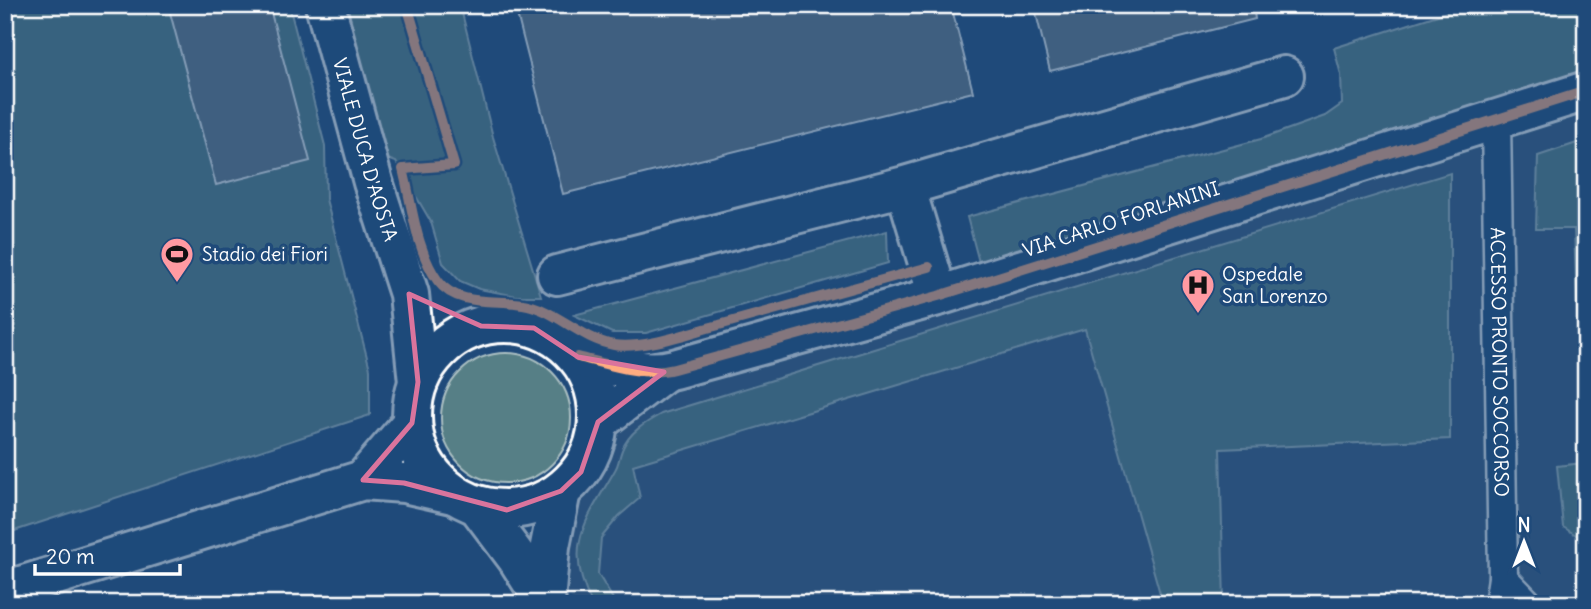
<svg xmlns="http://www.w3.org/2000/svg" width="1591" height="609" font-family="Delius,sans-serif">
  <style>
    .built { fill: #34587e }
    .green { fill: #577f86; stroke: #abbfc2; stroke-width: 2 }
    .building { fill: #667987; stroke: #fff; stroke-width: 2 }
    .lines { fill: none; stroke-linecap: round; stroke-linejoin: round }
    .service-casing { stroke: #fff; stroke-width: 33 }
    .minor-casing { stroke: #fff; stroke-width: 44 }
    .tertiary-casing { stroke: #fff; stroke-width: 44 }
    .service { stroke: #1f4a7a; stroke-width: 28 }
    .minor { stroke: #1f4a7a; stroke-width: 38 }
    .tertiary { stroke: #1f4a7a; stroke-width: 38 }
    .cycleway-casing { stroke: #1f4a7a; stroke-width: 15 }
    .cycleway { stroke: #ffac80; stroke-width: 10 }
    .marked { fill: none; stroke: #da749d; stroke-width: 5; stroke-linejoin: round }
    .labels { text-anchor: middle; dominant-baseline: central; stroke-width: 7; stroke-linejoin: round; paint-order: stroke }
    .street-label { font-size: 19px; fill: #fff; stroke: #1f4a7a }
    .poi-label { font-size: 19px; fill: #fff; stroke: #1f4a7a; text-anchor: start }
  </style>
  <rect width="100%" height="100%" fill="#1f4a7a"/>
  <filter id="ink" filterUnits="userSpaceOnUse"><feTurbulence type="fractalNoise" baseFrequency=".0143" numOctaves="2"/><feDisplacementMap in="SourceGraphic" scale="14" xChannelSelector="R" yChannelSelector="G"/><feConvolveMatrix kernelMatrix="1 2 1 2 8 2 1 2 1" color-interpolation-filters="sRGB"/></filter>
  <g filter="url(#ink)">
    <!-- built -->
    <path class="built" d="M1586 81V604H575L542 549 563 464 640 364 980 266Z"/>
    <!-- green -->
    <path class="green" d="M5 5H289L325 146 326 199 370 369V415L5 534Z
      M308 5H460L493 137 541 296H517L479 289 460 281 443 263 431 222 396 162 342 142Z
      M1469 5H1586V81L980 266 967 217 1261 139 1325 116 1342 104 1341 75 1334 48Z
      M1586 140V541L1563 527 1557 466 1583 463 1574 229H1536L1538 156Z
      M1450 173V439L1220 449 1224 604H1163L1085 329 633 465 640 498 619 516 601 538 598 574 616 604H592C562 545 587 520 615 470 619 464 619 457 622 450 629 432 645 423 661 414Z
      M887 231 888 263 646 333H612L574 315Z
      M441 418a65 65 0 1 1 130 0a65 65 0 1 1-130 0Z"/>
    <!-- building -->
    <path class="building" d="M168 5H269L310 161 216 185Z
      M551 5H951L973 92 563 194 517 14Z
      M1034 5H1253L1255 19 1050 71Z"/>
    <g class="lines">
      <defs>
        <g id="service">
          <path id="s1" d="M1496 119 1503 578 1499 604"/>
          <path d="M1503 578 1528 604"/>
        </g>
        <path id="minor" d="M905 186 938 296
          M557 275 905 186 1284 76
          M363 480 412 423
          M5 591 363 480 404 483 453 494"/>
        <g id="tertiary">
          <path id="s2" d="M325 5 373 182 409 294 418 382"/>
          <circle cx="505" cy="416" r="93"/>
          <path d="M578 357C607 364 644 377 674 369L938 296 1586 91"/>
          <path d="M598 422 664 372"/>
          <path d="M478 506 517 558 546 604"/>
          <path d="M545 602 550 546 561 491"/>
        </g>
      </defs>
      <!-- service casing -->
      <use href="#service" class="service-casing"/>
      <!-- minor casing -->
      <use href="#minor" class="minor-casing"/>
      <!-- tertiary casing -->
      <use href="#tertiary" class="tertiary-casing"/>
      <!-- service -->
      <use href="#service" class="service"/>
      <!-- minor -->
      <use href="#minor" class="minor"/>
      <!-- tertiary -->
      <use href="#tertiary" class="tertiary"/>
      <defs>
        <path id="cycleway" d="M407 5 454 165 403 169C412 204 416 251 438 281 457 307 496 299 523 304 555 309 580 339 614 345 643 350 691 332 719 325 789 306 859 286 929 267
          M578 357C607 364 644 377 674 369L938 296 1586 91"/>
      </defs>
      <!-- cycleway casing -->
      <use href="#cycleway" class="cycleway-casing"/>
      <!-- cycleway -->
      <use href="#cycleway" class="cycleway"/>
    </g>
  </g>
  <!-- marked area -->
  <path d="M0 0H1591V609H0ZM409 294 481 326 534 328 578 357 664 372 598 422 581 472 561 491 507 510 404 483 363 480 412 423 418 382Z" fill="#1f4a7a" fill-opacity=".55" fill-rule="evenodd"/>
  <path class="marked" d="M409 294 481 326 534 328 578 357 664 372 598 422 581 472 561 491 507 510 404 483 363 480 412 423 418 382Z"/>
  <!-- icons -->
  <defs>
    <symbol id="stadium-pin" viewBox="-11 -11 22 30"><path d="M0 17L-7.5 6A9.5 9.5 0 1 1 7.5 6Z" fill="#ff9aa2" stroke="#1f4a7a"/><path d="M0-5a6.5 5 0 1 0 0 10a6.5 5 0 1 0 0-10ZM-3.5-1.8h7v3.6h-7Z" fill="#111"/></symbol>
    <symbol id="hospital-pin" viewBox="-11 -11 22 30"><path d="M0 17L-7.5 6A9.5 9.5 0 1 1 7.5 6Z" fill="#ff9aa2" stroke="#1f4a7a"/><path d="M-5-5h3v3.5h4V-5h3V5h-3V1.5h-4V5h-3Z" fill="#111"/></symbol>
  </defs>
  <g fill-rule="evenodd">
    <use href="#stadium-pin" x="158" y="235" width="38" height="52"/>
    <use href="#hospital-pin" x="1179" y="266" width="38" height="52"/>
  </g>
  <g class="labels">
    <!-- street labels -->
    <g class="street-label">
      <text stroke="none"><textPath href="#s2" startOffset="150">VIALE DUCA D'AOSTA</textPath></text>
      <text transform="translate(1121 219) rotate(-18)">VIA CARLO FORLANINI</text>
      <text stroke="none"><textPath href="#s1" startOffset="243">ACCESSO PRONTO SOCCORSO</textPath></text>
    </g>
    <!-- poi labels -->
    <g class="poi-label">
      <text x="202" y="254">Stadio dei Fiori</text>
      <text x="1222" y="274">Ospedale<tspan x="1222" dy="22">San Lorenzo</tspan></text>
    </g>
  </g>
  <!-- margin -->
  <rect width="1591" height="609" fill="none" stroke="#1f4a7a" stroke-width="28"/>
  <rect x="14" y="14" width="1563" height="581" fill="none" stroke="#fff" stroke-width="2.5" filter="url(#ink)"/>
  <!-- north arrow -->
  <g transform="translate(1524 542)" stroke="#1f4a7a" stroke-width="5" paint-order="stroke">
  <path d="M0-5L12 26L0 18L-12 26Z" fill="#ffffff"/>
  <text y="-10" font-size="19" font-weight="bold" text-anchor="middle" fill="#ffffff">N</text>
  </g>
  <!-- scale -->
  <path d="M35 564v10h145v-10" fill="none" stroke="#ffffff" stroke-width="3.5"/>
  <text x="46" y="564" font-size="21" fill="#ffffff" stroke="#1f4a7a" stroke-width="5" paint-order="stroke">20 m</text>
</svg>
